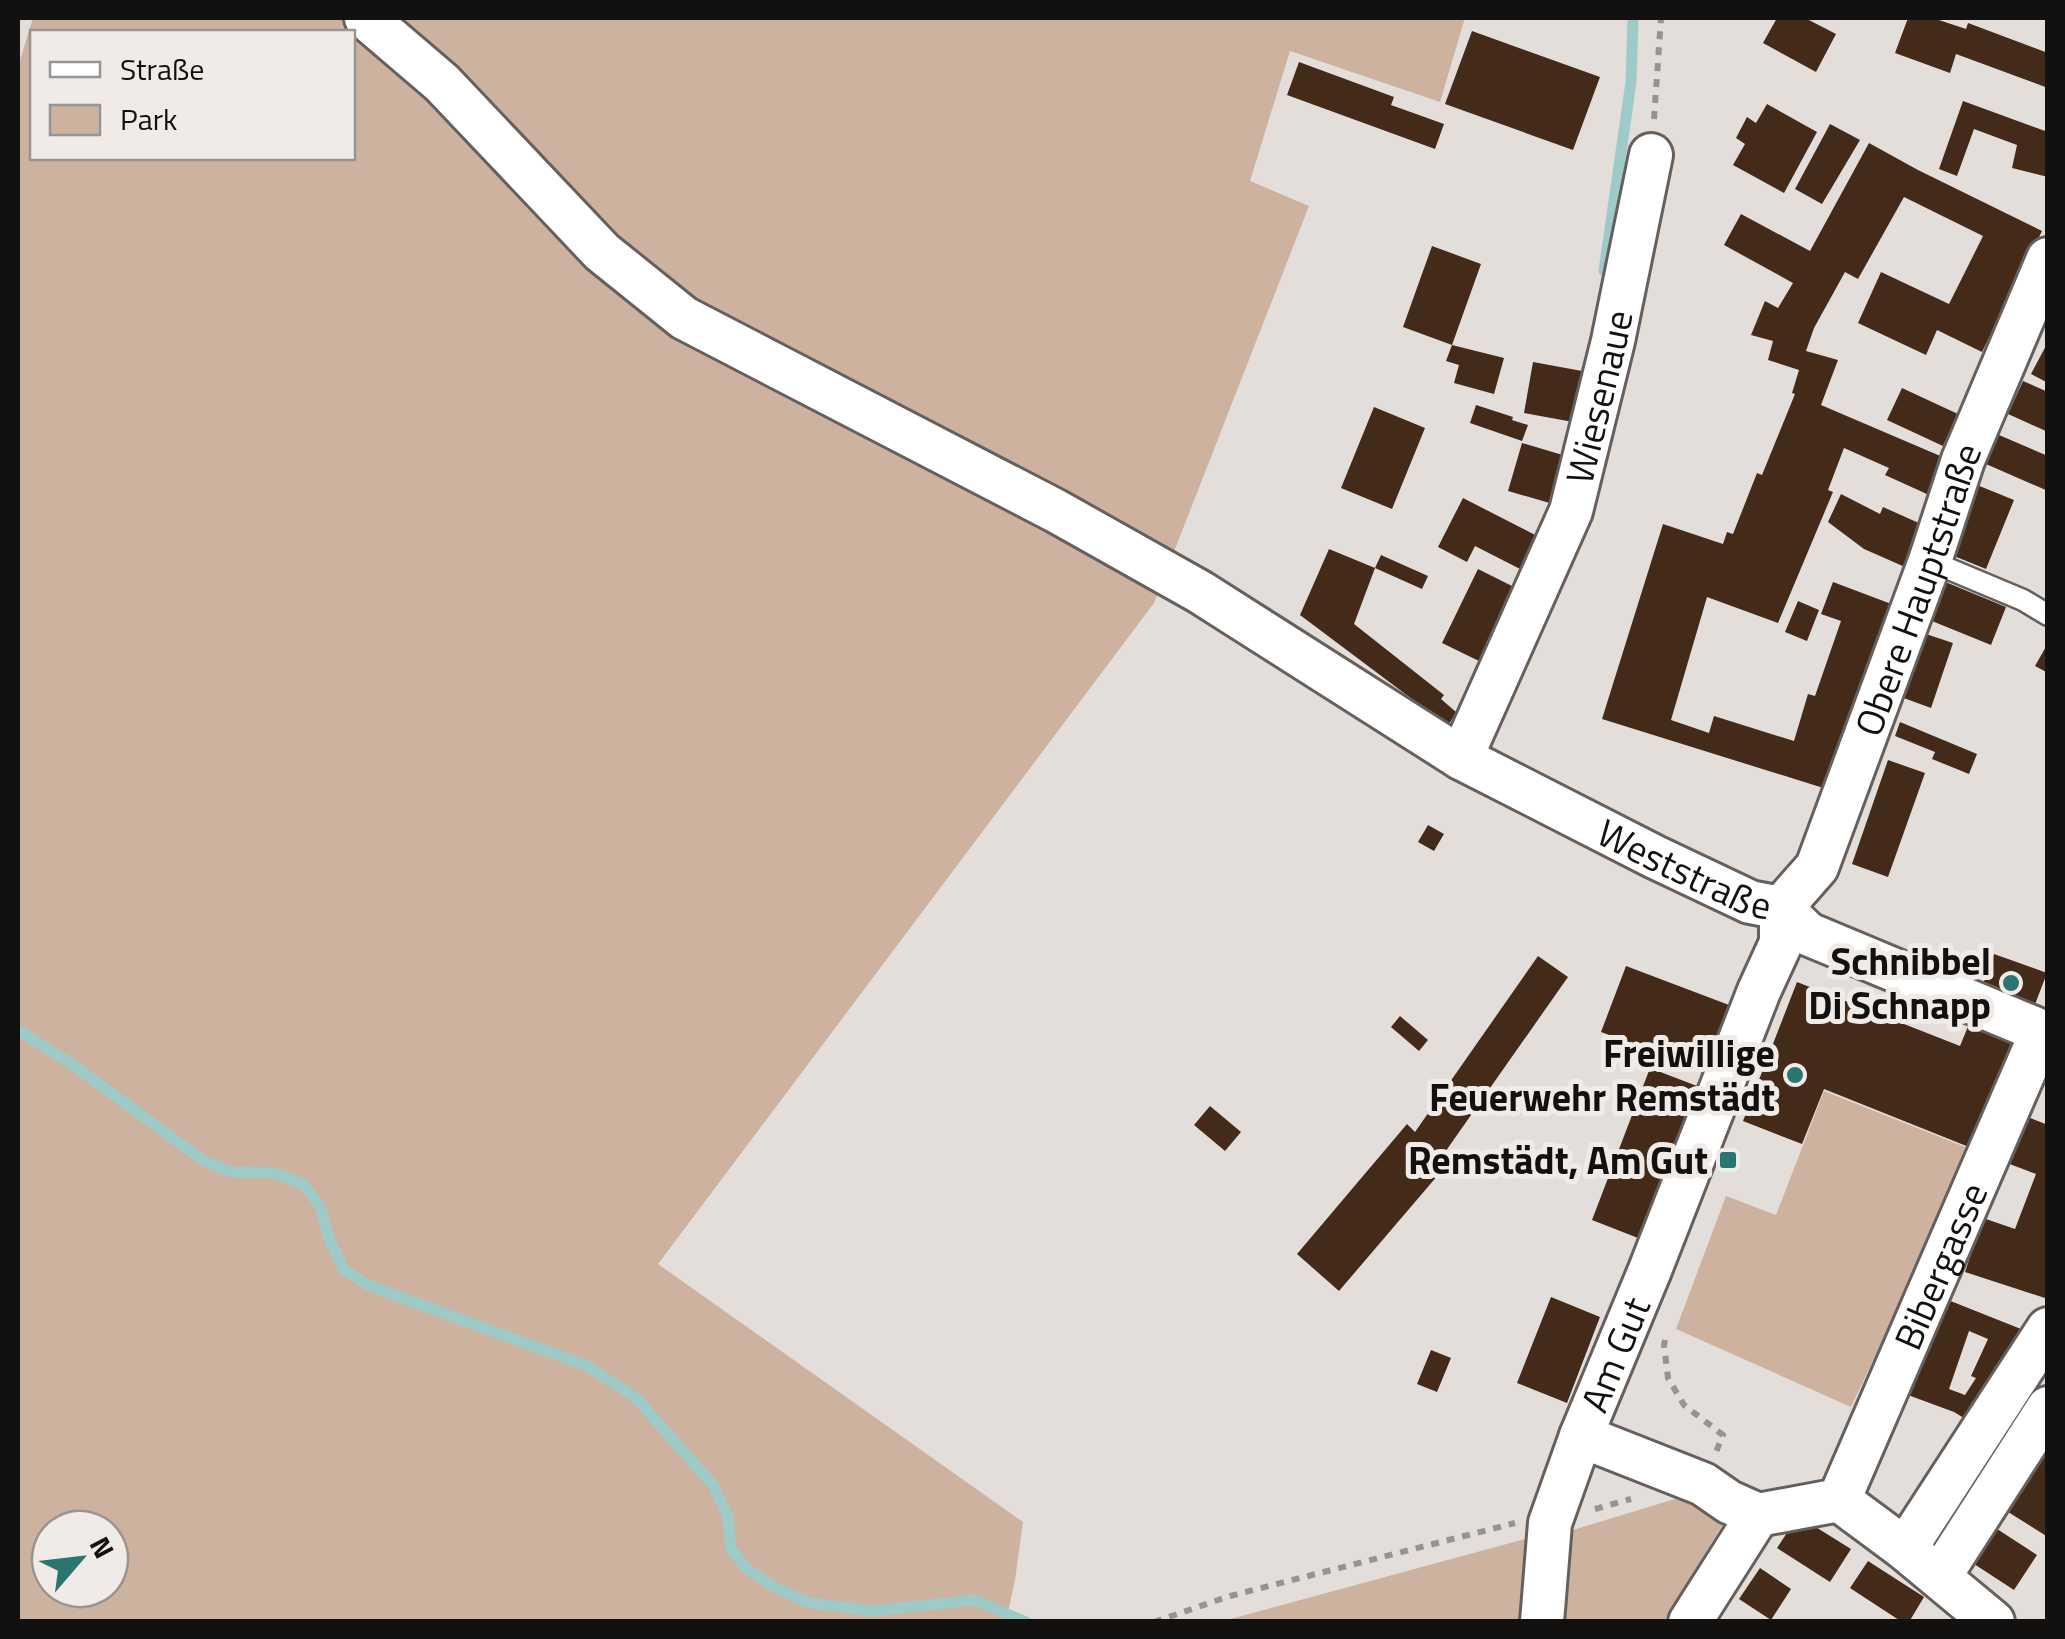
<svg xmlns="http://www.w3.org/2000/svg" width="2065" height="1639" font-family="'Titillium Web',sans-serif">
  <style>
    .green { fill: #ceb2a0; fill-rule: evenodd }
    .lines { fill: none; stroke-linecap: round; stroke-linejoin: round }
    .stream { stroke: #9ecac7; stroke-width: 11 }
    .building { fill: #432a19; fill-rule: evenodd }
    .service-casing { stroke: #65605d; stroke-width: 25 }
    .minor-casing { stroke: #65605d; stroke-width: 48 }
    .path { stroke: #979391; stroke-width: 6; stroke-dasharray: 8 8; stroke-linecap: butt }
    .service { stroke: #fff; stroke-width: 20 }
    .minor { stroke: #fff; stroke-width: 42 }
    .poi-dot { fill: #2b7571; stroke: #f1ebe8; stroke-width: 4 }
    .labels { text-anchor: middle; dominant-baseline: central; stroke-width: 10; stroke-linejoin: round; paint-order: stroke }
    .street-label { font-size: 38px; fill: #131110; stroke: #f1ebe8 }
    .poi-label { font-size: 38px; font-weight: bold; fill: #131110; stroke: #f1ebe8; text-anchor: end }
  </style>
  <rect width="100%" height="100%" fill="#e4dedb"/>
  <!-- green -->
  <path class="green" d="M33 18H1465L1440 102 1290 51 1250 181 1309 206 1154 603 658 1264 1023 1522 1015 1580 1006 1621 18 1622V67ZM32 32H352V158H32ZM50 1529H110V1589H50Z
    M1824 1091 1973 1150 1851 1407 1676 1329 1726 1196 1776 1215Z
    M1688 1495 1729 1514 1664 1621 1555 1622 1563 1533Z
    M1525 1539 1533 1621H1223Z"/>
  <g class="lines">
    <!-- stream -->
    <path class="stream" d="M1604 271 1631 82 1633 18
      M18 1030 73 1065 204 1161 231 1172 274 1173 303 1184 320 1206 330 1241 344 1270 370 1286 587 1366 636 1398 714 1486 728 1517 731 1549 747 1569 776 1588 810 1603 872 1611 974 1600 1026 1622"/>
  </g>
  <!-- building -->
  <path class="building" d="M1777 18H1805L1836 34 1816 72 1763 43Z
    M1908 18H1933L1966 29 1968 23 2048 53V88L1956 54 1950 73 1895 53Z
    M1472 31 1600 77 1573 150 1445 104Z
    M1299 62 1394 97 1391 105 1444 124 1435 149 1287 95Z
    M1963 101 2048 132V177L2012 168 2017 145 1974 129 1957 176 1939 169Z
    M1767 104 1817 132 1784 193 1733 165 1745 144 1736 138 1747 117 1756 123Z
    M1830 124 1860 140 1822 204 1795 189Z
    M1869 143 1918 170 2042 231 1982 352 1937 330 1926 355 1858 323 1881 272 1949 304 1983 236 1904 197 1858 279 1845 272 1814 328 1806 351 1838 360 1821 405 1945 458 1929 495 1885 475 1889 468 1844 448 1828 490 1833 492 1778 623 1707 597 1671 720 1709 733 1714 716 1794 741 1808 694 1815 696 1841 621 1821 614 1833 582 1894 605 1833 791 1602 719 1663 524 1723 544 1727 532 1733 534 1757 473 1762 475 1795 394 1792 393 1799 370 1768 360 1773 341 1751 335 1765 301 1778 308 1793 283 1724 245 1741 214 1810 251Z
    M1432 246 1481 264 1452 345 1403 327Z
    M2048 342V383L2031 374Z
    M1452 345 1504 358 1494 394 1454 383 1459 365 1446 361Z
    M1533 362 1582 371 1573 422 1524 413Z
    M2023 381 2048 392V432L2008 414Z
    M1902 388 1958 414 1943 446 1887 420Z
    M1476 405 1513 417 1512 420 1528 425 1522 441 1470 423Z
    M1374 407 1425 428 1392 509 1341 488Z
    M1999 435 2048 456V491L1986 464Z
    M1522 443 1566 456 1553 504 1508 491Z
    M1977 485 2014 500 1986 569 1949 554Z
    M1841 494 1880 514 1883 507 1921 524 1905 567 1864 549 1828 522Z
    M1463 498 1543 539 1526 572 1475 546 1467 562 1438 547Z
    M1329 549 1375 568 1381 555 1428 576 1422 589 1375 568 1354 624 1444 695 1441 699 1456 712 1448 726 1300 615Z
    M1478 569 1518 589 1481 662 1442 643Z
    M1943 581 2006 607 1991 645 1927 619Z
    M1798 601 1819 610 1807 641 1785 632Z
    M1923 633 1953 643 1931 708 1901 697Z
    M2048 643V673L2035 666Z
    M1900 722 1977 754 1969 774 1932 759 1935 752 1895 736Z
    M1888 760 1925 773 1888 877 1852 864Z
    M1428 825 1444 834 1434 851 1418 842Z
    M1994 954 2047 973 2034 1007 1982 987Z
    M1538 956 1568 977 1443 1155 1450 1161 1339 1291 1297 1254 1407 1124 1415 1132Z
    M1626 966 1729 1005 1704 1070 1601 1032Z
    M1797 982 1960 1046 1972 1017 2019 1035 1974 1149 1824 1089 1802 1144 1743 1121Z
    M1400 1016 1428 1040 1419 1051 1391 1027Z
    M1650 1068 1697 1086 1638 1238 1592 1220Z
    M1210 1106 1241 1132 1225 1151 1194 1125Z
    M2025 1116 2048 1125V1299L1965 1272 1983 1218 2015 1229 2036 1174 2007 1163Z
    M1551 1297 1600 1317 1567 1403 1517 1383Z
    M1943 1298 2021 1329 2012 1351 1972 1423 1954 1412 1908 1395ZM1969 1331 1988 1339 1971 1376 1976 1378 1965 1395 1949 1389Z
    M1431 1350 1451 1358 1437 1392 1417 1384Z
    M2048 1444V1537L2005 1510Z
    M1798 1516 1851 1549 1830 1582 1777 1548Z
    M1994 1527 2037 1555 2014 1590 1971 1562Z
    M1868 1561 1924 1597 1909 1622H1902L1850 1588Z
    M1760 1568 1791 1589 1771 1620 1739 1599Z"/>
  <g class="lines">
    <defs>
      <path id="service" d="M1930 561 2023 600 2048 615"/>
      <g id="minor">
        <path id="s1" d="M366 18 442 83 602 252 684 318 1056 511 1200 592 1461 758 1655 857 1750 902 1781 908 1808 934 2048 1034"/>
        <path id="s2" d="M1461 758 1571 511 1613 341 1651 155"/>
        <path id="s3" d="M1781 908 1817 867 1930 561 1963 460 2048 259"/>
        <path d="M1581 1436 1703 1484 1729 1502 1758 1515 1839 1500 1905 1549 1993 1622"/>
        <path id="s4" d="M1839 1500 2042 1031"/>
        <path d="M1905 1549 2048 1329"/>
        <path d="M1940 1576 2048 1408"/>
        <path id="s5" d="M1542 1622 1550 1523 1581 1436 1650 1270 1759 991 1781 943V908"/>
        <path d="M1690 1622 1758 1515"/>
      </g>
    </defs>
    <!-- service casing -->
    <use href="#service" class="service-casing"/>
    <!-- minor casing -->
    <use href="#minor" class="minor-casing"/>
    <!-- path -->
    <path class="path" d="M1654 119 1661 18
      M1665 1340 1664 1345 1668 1378 1684 1405 1723 1435 1716 1452
      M1595 1509 1631 1499
      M1154 1622 1230 1596 1515 1523"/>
    <!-- service -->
    <use href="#service" class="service"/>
    <!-- minor -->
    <use href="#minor" class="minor"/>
  </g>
  <!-- markers -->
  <g class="poi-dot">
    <circle cx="2011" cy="983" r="10"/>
    <circle cx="1795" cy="1075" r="10"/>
    <rect x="1718" y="1150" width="20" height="20" rx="5"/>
  </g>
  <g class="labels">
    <!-- street labels -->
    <g class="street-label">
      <text stroke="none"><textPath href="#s2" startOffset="388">Wiesenaue</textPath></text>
      <text stroke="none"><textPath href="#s3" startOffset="350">Obere Hauptstraße</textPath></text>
      <text stroke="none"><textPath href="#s1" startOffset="1582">Weststraße</textPath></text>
      <text stroke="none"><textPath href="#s4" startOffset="255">Bibergasse</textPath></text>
      <text stroke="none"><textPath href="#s5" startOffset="280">Am Gut</textPath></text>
    </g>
    <!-- poi labels -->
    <g class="poi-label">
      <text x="1991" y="961">Schnibbel<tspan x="1991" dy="44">Di Schnapp</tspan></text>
      <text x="1775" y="1053">Freiwillige<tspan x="1775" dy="44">Feuerwehr Remstädt</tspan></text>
      <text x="1708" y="1160">Remstädt, Am Gut</text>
    </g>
  </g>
  <!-- border -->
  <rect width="2065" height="1639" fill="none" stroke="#131110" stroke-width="40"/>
  <!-- legend -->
  <rect x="30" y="30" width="325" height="130" fill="#f1ebe8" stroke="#989492" stroke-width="2.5"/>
  <rect x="50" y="62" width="50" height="15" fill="#ffffff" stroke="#989492" stroke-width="2.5"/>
  <text x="120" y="80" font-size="30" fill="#131110">Straße</text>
  <rect x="50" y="105" width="50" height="30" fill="#ceb2a0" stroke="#989492" stroke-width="2.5"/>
  <text x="120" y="130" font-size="30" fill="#131110">Park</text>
  <!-- north arrow -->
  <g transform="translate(80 1559) rotate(62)"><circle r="48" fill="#f1ebe8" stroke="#989492" stroke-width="2.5"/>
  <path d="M0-8L18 38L0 25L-18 38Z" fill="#2b7571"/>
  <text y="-15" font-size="28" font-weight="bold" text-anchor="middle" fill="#131110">N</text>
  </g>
</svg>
